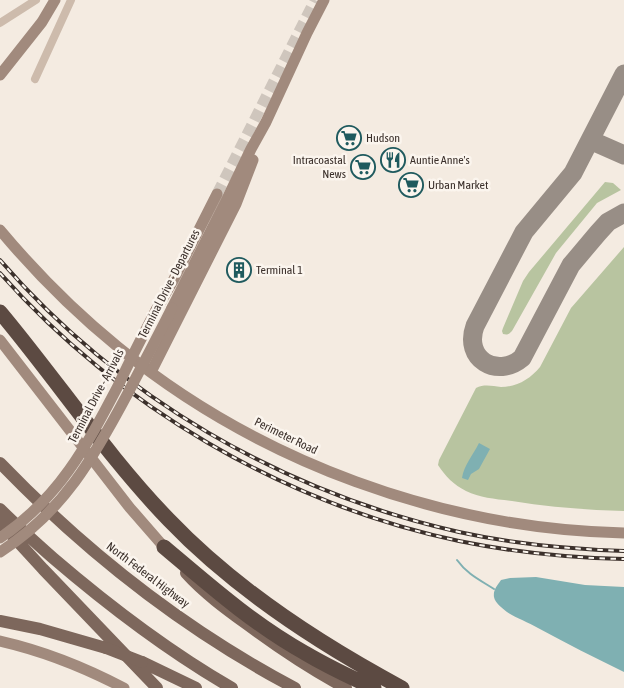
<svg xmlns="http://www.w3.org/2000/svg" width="624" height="688" font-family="'Asap Condensed',sans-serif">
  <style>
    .green { fill: #b8c4a0 }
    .water { fill: #7fb0b2 }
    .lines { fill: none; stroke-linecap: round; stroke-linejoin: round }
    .stream { stroke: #7fb0b2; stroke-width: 2 }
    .taxiway { stroke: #988e86; stroke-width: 19 }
    .secondary-tunnel { stroke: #cfc6bd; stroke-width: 11; stroke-dasharray: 11 5.5; stroke-linecap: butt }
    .street { stroke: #cdbbac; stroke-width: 8 }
    .secondary { stroke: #a18a7d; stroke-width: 11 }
    .primary { stroke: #7d675c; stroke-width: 12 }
    .highway { stroke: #5c4a42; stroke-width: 15 }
    .rail-casing { stroke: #3b302b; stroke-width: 4 }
    .rail { stroke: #fbf5ee; stroke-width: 2; stroke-dasharray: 5.5; stroke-linecap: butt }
    .secondary-bridge { stroke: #a18a7d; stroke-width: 11 }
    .primary-bridge { stroke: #7d675c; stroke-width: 12 }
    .labels { text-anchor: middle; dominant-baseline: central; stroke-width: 5; stroke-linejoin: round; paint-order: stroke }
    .poi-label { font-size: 12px; fill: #3b302b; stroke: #fbf5ee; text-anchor: start }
    .street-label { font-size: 12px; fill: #3b302b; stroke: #fbf5ee }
  </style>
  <rect width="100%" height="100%" fill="#f4ebe1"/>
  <!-- green -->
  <path class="green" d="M605 182 613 183 621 190 597 203 556 253 512 331C509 334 508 335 503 334L502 331 503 328 523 281 529 272Z
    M624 247V511C586 510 549 507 512 501 496 499 480 498 466 491 454 485 445 476 438 465L439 460 476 388C484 384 492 386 501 387 517 387 530 379 540 367L571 308Z"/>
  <!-- water -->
  <path class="water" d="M479 443 490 449 479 469 471 474 468 480 462 478C464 465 473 455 479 443Z
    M536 577 585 585 624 587V672C595 658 566 643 538 628 528 622 516 618 507 612 502 608 495 603 494 597 493 590 497 586 501 580L510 578Z"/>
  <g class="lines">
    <!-- stream -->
    <path class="stream" d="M457 560C467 574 480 580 494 589"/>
    <!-- taxiway -->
    <path class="taxiway" d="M624 74 573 173 524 232 475 326C463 359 497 379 522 358L571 265 598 233 608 222 624 213
      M590 140 624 155"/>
    <!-- secondary-tunnel -->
    <path class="secondary-tunnel" d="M217 194 315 0"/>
    <!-- street -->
    <path class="street" d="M0 23 36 0
      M35 79 71 0"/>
    <!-- secondary -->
    <path class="secondary" d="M0 75 42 22 55 0
      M0 230C36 273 75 312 118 347 259 462 442 529 624 533
      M172 308 227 199 251 149 266 122 307 33 324 0
      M156 310 173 281 217 194
      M0 340 130 508 164 547
      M151 372 236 204 253 160
      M0 641C44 651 84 667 124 688"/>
    <!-- primary -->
    <path class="primary" d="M0 463C86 552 185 630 295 688
      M0 509C17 526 35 542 53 558 109 606 168 651 232 688
      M0 522 43 569 157 688
      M186 573C204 593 226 609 248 625 279 648 312 670 346 688
      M0 621 40 629 106 648
      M142 662 196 688"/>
    <!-- highway -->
    <path class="highway" d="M0 312C57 380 107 456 169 520 235 589 318 643 402 688
      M164 547C209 585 253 624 305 653 327 666 350 677 374 688"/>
    <defs>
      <path id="rail" d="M0 260C119 397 282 492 459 532 513 544 569 549 624 551
        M0 273C118 406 284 504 459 541 513 552 568 558 624 559"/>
    </defs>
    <!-- rail casing -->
    <use href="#rail" class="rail-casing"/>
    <!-- rail -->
    <use href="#rail" class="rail"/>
    <!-- secondary-bridge -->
    <path class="secondary-bridge" d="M0 538C59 498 86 447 118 386 130 360 143 335 156 310
      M0 552C63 512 94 457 128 393 143 364 158 336 172 308"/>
    <!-- primary-bridge -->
    <path class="primary-bridge" d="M106 648 142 662"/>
  </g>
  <!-- icons -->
  <defs>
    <symbol id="supermarket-ring" viewBox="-11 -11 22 22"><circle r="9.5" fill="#fbf5ee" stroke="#1f5a5e" stroke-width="1.5"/><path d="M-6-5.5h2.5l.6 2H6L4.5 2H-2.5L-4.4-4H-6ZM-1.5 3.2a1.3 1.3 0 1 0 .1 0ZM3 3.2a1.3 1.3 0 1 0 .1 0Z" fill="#1f5a5e"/></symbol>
    <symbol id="restaurant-ring" viewBox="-11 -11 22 22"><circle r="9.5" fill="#fbf5ee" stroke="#1f5a5e" stroke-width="1.5"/><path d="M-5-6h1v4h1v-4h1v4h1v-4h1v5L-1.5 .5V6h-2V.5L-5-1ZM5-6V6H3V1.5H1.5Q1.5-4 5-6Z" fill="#1f5a5e"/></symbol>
    <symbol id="building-ring" viewBox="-11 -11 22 22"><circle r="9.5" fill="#fbf5ee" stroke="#1f5a5e" stroke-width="1.5"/><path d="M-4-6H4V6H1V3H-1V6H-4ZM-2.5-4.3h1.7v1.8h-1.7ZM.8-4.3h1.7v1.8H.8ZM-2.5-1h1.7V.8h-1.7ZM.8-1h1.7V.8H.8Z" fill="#1f5a5e"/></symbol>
  </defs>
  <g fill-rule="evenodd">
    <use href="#supermarket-ring" x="335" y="124" width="28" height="28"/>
    <use href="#restaurant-ring" x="379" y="146" width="28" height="28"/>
    <use href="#supermarket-ring" x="349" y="153" width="28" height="28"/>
    <use href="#supermarket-ring" x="397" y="171" width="28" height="28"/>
    <use href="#building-ring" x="225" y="256" width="28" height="28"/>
  </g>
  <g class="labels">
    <!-- poi labels -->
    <g class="poi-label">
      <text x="366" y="138">Hudson</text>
      <text x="346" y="160" text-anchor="end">Intracoastal<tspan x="346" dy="14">News</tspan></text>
      <text x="410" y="160">Auntie Anne's</text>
      <text x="428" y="185">Urban Market</text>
      <text x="256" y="270">Terminal 1</text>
    </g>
    <!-- street labels -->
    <g class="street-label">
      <text transform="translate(169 284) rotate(-63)">Terminal Drive - Departures</text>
      <text transform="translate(96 396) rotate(-62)">Terminal Drive - Arrivals</text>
      <text transform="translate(286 436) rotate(26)">Perimeter Road</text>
      <text transform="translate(148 575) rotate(37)">North Federal Highway</text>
    </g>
  </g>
</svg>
